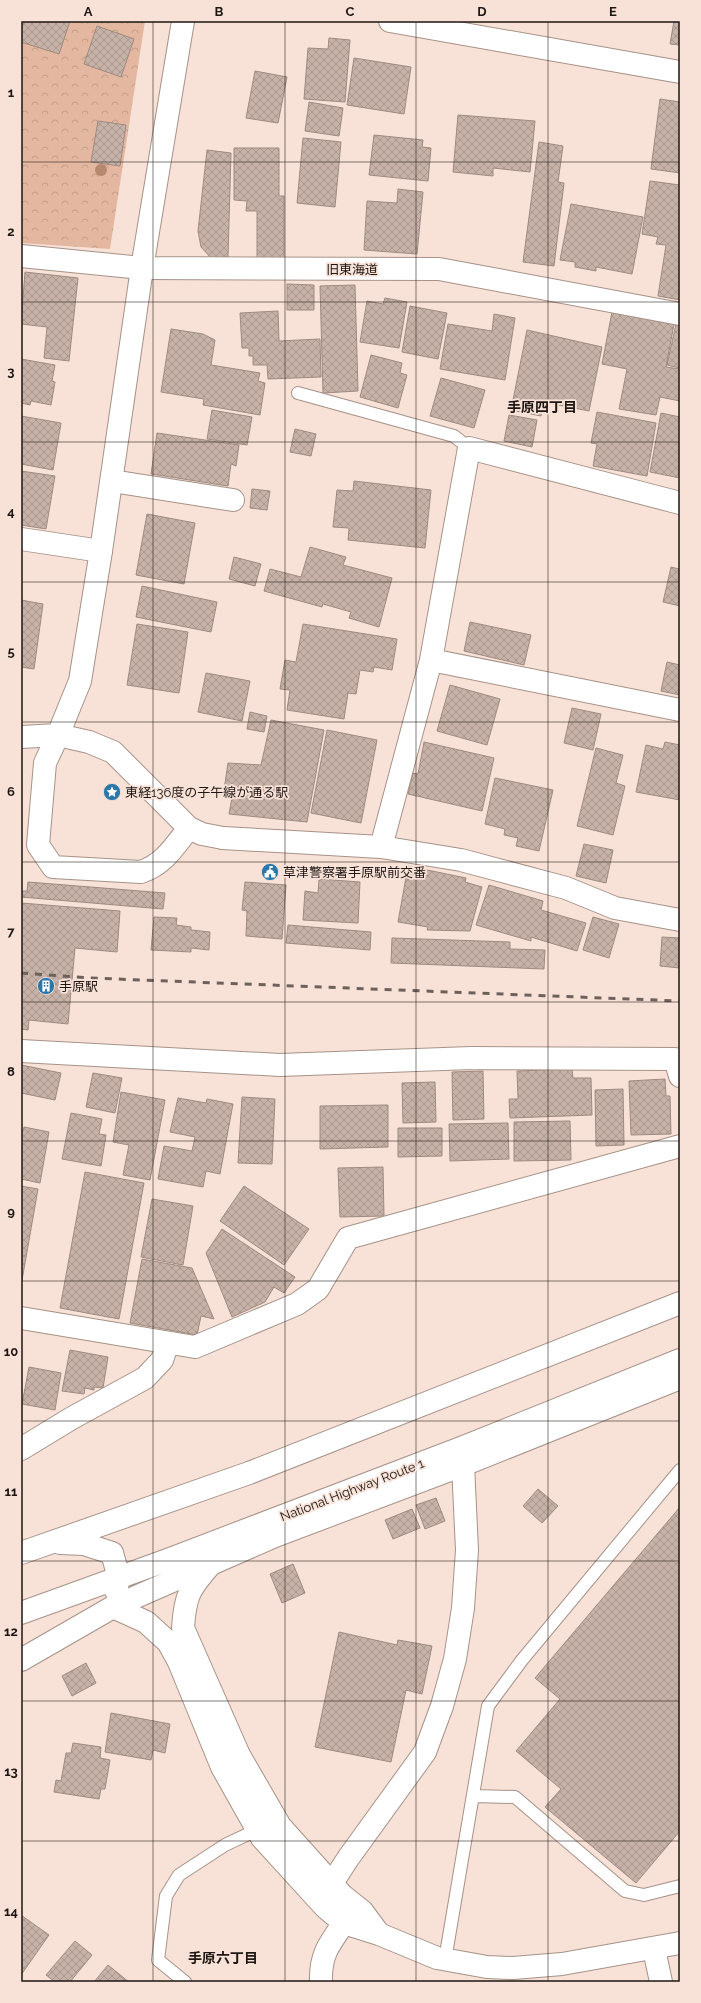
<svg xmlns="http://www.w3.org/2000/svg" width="701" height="2003" font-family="Raleway,'Noto Sans JP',sans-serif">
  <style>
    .park { fill: url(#park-crowns) }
    .building { fill: url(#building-cross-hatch); stroke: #9e8a80 }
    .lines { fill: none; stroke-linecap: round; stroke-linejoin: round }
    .service-casing { stroke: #a69288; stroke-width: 14 }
    .minor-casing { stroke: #a69288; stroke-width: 24 }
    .tertiary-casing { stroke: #a69288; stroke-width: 24 }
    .trunk-casing { stroke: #a69288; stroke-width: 24 }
    .service { stroke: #fff; stroke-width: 12 }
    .minor { stroke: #fff; stroke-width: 22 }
    .tertiary { stroke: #fff; stroke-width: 22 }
    .trunk { stroke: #fff; stroke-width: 22 }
    .rail { stroke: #6e615b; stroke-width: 3; stroke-dasharray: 7 7; stroke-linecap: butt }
    .tree { fill: #b6896e }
    .grid { fill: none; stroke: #1d1612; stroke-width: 1; stroke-opacity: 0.55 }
    .labels { text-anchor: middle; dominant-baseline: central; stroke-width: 3.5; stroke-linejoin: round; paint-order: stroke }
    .street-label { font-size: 13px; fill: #1d1612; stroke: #f8e2d7 }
    .poi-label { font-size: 13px; fill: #1d1612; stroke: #f8e2d7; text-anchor: start }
    .neighbourhood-label { font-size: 14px; font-weight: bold; fill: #1d1612; stroke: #f8e2d7 }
    .neatline { fill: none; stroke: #1d1612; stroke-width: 1.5 }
    .grid-label { font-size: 13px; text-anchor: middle; font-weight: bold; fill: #1d1612 }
  </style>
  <defs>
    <pattern id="park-crowns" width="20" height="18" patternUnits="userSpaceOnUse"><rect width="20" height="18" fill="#e4b7a0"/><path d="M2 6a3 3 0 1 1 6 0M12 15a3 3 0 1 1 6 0" fill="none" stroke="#c39d89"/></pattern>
    <pattern id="building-cross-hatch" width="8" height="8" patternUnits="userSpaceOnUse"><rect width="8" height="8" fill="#c7b2a8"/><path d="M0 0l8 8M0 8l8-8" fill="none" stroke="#aa9890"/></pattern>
  </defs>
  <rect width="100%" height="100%" fill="#f8e2d7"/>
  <!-- park -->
  <path class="park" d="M21 21H145L110 249 21 243Z"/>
  <!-- building -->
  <path class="building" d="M24 21H70L59 54 21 42V31Z
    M674 21H680V45L670 44Z
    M97 26 134 39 121 77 84 64Z
    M329 38 350 40 345 102 304 99 308 48 328 49Z
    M354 58 411 67 404 114 347 105Z
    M255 71 287 77 278 123 246 118Z
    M660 99 680 102V173L651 169Z
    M309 102 343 108 339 136 305 131Z
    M458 115 535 121 530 172 493 168V176L453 172Z
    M98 121 126 125 120 166 91 162Z
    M374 135 423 140 422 147 431 148 428 181 369 175Z
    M303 138 341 142 335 207 297 203Z
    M539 142 563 146 558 182 564 183 554 266 523 262Z
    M234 148H279V196H284V258H257V211H246L247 201 234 200Z
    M207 150 231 153 228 257 211 258 201 247 198 231Z
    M650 181 680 185V300L658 296 666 245 656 244 658 237 642 234Z
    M398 189 423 192 417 254 364 250 367 201 397 203Z
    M571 204 643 217 632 274 596 267V271L575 267V262L560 260Z
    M25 272 78 278 69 361 44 358 47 327 21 324Z
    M287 284 314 285V310H287Z
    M355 285 358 391 323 393 320 286Z
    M385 298 407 302 399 348 360 342 367 301 383 304Z
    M410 306 447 313 438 359 402 352Z
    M278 311 279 341 320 339 321 377 268 379 267 365H253V356H249V348H242L240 313Z
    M612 312 674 324 666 367 680 369V401L660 397 656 415 619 409 627 369 602 364Z
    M494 314 515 318 505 380 440 369 448 324 492 331Z
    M676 324 680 325V368L667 365Z
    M171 329 203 334 215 340 211 365 260 373 258 381 265 383 260 415 203 405 204 399 161 392Z
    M527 330 602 347 589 411 543 402 541 416 511 410Z
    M371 355 402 363 400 373 407 375 398 408 360 397Z
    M21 359 55 365 52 381 55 382 51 405 31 401 30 405 21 403Z
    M441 378 485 390 474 428 430 416Z
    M212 410 252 417 247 445 207 439Z
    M597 412 656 423 647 476 593 466 597 444 591 443Z
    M661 413 680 417V478L650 472Z
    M509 415 537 420 532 447 504 441Z
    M21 416 61 423 53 470 21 464Z
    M295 429 316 434 311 456 290 452Z
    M157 433 239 445 236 466 231 464 228 486 151 474Z
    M21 471 55 476 46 529 21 525Z
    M354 481 431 490 425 548 348 540 349 528 333 527 337 490 353 491Z
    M252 489 270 491 267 510 250 508Z
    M147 514 195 523 184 584 136 575Z
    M310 547 346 557 343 565 392 578 379 627 349 618 351 612 323 604 322 607 264 591 270 569 301 577Z
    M234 557 261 564 255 586 229 579Z
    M680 566V606L663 602 671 567 679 569Z
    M142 586 217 602 211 632 136 617Z
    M21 600 43 604 34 669 21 667Z
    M470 622 531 635 524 665 464 651Z
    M137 624 188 632 179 693 127 685Z
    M303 624 397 639 392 670 374 667 373 672 360 670 356 694 348 693 344 719 287 710 290 690 280 689 285 660 296 662Z
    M667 662 680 665V695L661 691Z
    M206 673 250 681 242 721 198 712Z
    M450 685 500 699 487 745 437 731Z
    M572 708 601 714 593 750 564 743Z
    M250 712 267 716 264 732 247 729Z
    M271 720 324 730 307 822 229 814 233 792 224 790 228 763 261 765Z
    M327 730 377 740 361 823 311 813Z
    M424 742 494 758 482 811 408 794 413 773 418 774Z
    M665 742 680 745V800L636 792 646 745 663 749Z
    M596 748 623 755 616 783 625 786 613 835 577 826Z
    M495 778 553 790 539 851 516 846 518 838 504 835 505 829 485 824Z
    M584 844 613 850 606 883 576 876Z
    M408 866 466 878 465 882 482 887 470 931 427 930 428 927 398 922Z
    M319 879 360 882 358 923 303 920 305 891 318 893Z
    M28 882 165 893 163 909 21 897V891H27Z
    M245 882 286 885 282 939 246 936 247 911 242 910Z
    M489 885 543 901 541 910 586 923 577 951 531 937V941L476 925Z
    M21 903 120 911 117 952 75 948 68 1024 29 1020 28 1030 21 1029Z
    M154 917 177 918 176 925 191 927V930L210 932 209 950 191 948V952L151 950Z
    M593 917 619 924 609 958 583 950Z
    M288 925 371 932 370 950 286 943Z
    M662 937 680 938V968L660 966Z
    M392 938 510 942V949L545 950 544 969 391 963Z
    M21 1065 61 1073 55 1100 21 1093Z
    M572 1069 573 1078H591L592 1115 510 1118 509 1099H518L517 1071Z
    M483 1071 484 1119 453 1120 452 1072Z
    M93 1073 122 1078 115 1113 86 1107Z
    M665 1079 666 1096H670L671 1134 631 1135 629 1081Z
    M435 1082 436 1122 403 1123 402 1083Z
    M623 1089 624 1145 596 1146 595 1090Z
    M121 1092 165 1100 150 1180 123 1175 129 1145 113 1142Z
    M242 1097 275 1099 272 1164 238 1163Z
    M178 1098 206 1103 207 1099 233 1104 220 1174 206 1171 203 1187 158 1179 164 1146 192 1151 195 1137 170 1132Z
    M388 1105V1147L320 1149V1106Z
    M71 1113 102 1119 99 1134 106 1135 101 1166 62 1159Z
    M570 1121 571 1160 514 1161V1122Z
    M508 1123 509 1159 450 1161 449 1124Z
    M24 1127 49 1132 40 1183 21 1179V1130L23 1131Z
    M398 1128H442V1156L398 1157Z
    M383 1167 384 1216 340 1217 338 1168Z
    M85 1172 144 1183 119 1319 60 1308Z
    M21 1186 38 1189 21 1286Z
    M244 1186 309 1229 284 1265 220 1221Z
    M152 1199 193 1206 183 1265 141 1257Z
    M222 1229 295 1277 284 1293 274 1287 265 1302 232 1317 206 1253Z
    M142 1259 192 1268 214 1319 201 1316 197 1335 130 1323Z
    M70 1350 108 1357 103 1388 94 1387V1390L85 1388 84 1394 62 1391Z
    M29 1367 61 1373 55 1410 22 1404Z
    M538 1489 558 1506 542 1523 523 1506Z
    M436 1498 445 1521 425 1529 416 1505Z
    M680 1507V1831L636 1883 545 1807 561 1789 516 1751 560 1699 535 1678Z
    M412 1509 420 1528 393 1539 385 1520Z
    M293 1564 305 1593 282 1603 270 1574Z
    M339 1632 397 1645 398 1640 432 1646 422 1694 406 1690 391 1762 315 1747Z
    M86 1663 96 1683 72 1696 62 1676Z
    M111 1713 170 1724 165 1753 153 1750 151 1760 105 1752Z
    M73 1743 101 1747 100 1758 110 1760 105 1789H101L99 1799 54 1792 56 1780 61 1781 66 1753H71Z
    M21 1915 49 1935 21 1975Z
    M75 1941 92 1955 70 1982H55L46 1975Z
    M108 1965 129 1982H94Z"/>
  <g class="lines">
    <defs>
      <path id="service" d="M298 393 454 436 469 448
        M473 1796 515 1797 625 1891 644 1895 680 1886
        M445 1960 488 1706 522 1660 680 1470
        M185 1982 158 1960 166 1896 179 1875 225 1845 261 1828"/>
      <path id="minor" d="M390 21 680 72
        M21 256 142 268 439 269 680 314
        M112 481 233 500
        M680 503 469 448 431 660 381 847 461 860 566 888 615 908 680 920
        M21 539 101 551
        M431 660 680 710
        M58 735 45 763 38 845 53 867 141 872C164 864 174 847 189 828
        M223 838 381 847
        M21 1051 280 1065 471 1058 675 1059 680 1076
        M21 1318 195 1347 297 1304 318 1289 348 1238 680 1146
        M21 1449 72 1418 145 1378 162 1360 168 1343
        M332 1883 349 1857 425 1752 442 1706 455 1659 463 1608 467 1550 463 1465
        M654 1949 661 1982
        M321 1982C320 1955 329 1944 344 1923"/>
      <path id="tertiary" d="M58 735 80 681 101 551 142 268 183 21
        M21 737 58 735 89 742 113 752 189 828 202 834 223 838
        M210 1565C189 1589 185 1596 183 1628L239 1755 280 1826 342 1895 362 1911 379 1934
        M113 1607 146 1622 168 1642 179 1662 222 1767 262 1838 325 1907 344 1923 379 1934 437 1958 487 1967 513 1968 562 1964 680 1943"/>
      <path id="trunk" d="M60 1543 84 1544 112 1553 119 1578 116 1591
        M21 1553 249 1473 680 1303
        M21 1613 170 1559 461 1448 680 1360
        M21 1660 113 1607 275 1536 463 1465 680 1378"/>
    </defs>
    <!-- service casing -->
    <use href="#service" class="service-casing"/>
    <!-- minor casing -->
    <use href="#minor" class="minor-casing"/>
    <!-- tertiary casing -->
    <use href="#tertiary" class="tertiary-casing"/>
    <!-- trunk casing -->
    <use href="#trunk" class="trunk-casing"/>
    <!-- service -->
    <use href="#service" class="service"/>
    <!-- minor -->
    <use href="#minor" class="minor"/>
    <!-- tertiary -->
    <use href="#tertiary" class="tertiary"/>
    <!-- trunk -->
    <use href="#trunk" class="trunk"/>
    <!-- rail -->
    <path class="rail" d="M21 973 90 978 680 1001"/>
  </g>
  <!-- trees -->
  <circle class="tree" cx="101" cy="170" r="6"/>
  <!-- grid -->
  <path class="grid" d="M153 21V1982M285 21V1982M416 21V1982M548 21V1982M21 162H680M21 302H680M21 442H680M21 582H680M21 722H680M21 862H680M21 1002H680M21 1141H680M21 1281H680M21 1421H680M21 1561H680M21 1701H680M21 1841H680"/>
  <!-- icons -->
  <defs>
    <symbol id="sight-disc" viewBox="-11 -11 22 22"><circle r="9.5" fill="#2c77aa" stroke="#f8e2d7"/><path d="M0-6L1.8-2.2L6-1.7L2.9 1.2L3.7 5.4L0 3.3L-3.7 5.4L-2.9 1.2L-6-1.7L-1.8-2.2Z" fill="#fff"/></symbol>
    <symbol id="civic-disc" viewBox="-11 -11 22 22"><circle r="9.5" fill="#2c77aa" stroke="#f8e2d7"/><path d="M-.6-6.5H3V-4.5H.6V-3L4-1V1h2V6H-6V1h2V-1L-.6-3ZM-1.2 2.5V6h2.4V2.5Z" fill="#fff"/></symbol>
    <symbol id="building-disc" viewBox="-11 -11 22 22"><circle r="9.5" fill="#2c77aa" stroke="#f8e2d7"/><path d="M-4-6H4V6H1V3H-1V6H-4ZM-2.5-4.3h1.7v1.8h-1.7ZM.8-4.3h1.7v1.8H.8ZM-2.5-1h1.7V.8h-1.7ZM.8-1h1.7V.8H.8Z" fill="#fff"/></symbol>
  </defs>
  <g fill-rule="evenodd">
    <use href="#sight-disc" x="102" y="782" width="20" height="20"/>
    <use href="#civic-disc" x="260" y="862" width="20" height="20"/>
    <use href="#building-disc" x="36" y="976" width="20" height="20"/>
  </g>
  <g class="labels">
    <!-- street labels -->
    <g class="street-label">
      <text x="352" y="269">旧東海道</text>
      <text transform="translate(352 1490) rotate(-21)">National Highway Route 1</text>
    </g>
    <!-- poi labels -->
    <g class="poi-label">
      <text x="125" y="792">東経136度の子午線が通る駅</text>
      <text x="283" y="872">草津警察署手原駅前交番</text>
      <text x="59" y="986">手原駅</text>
    </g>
    <!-- neighbourhood labels -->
    <g class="neighbourhood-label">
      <text x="542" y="407">手原四丁目</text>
      <text x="223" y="1958">手原六丁目</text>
    </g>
  </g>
  <!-- border -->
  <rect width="701" height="2003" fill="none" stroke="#f8e2d7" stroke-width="44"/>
  <rect x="22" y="22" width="657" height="1959" class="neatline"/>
  <g class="grid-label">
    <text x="88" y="16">A</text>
    <text x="219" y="16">B</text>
    <text x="350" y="16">C</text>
    <text x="482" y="16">D</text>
    <text x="613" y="16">E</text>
    <text x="11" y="97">1</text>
    <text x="11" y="236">2</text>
    <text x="11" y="376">3</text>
    <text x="11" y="516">4</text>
    <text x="11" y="656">5</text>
    <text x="11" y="796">6</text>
    <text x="11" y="936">7</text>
    <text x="11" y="1076">8</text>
    <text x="11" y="1216">9</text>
    <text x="11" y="1356">10</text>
    <text x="11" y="1496">11</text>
    <text x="11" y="1636">12</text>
    <text x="11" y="1776">13</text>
    <text x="11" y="1916">14</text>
  </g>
</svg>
